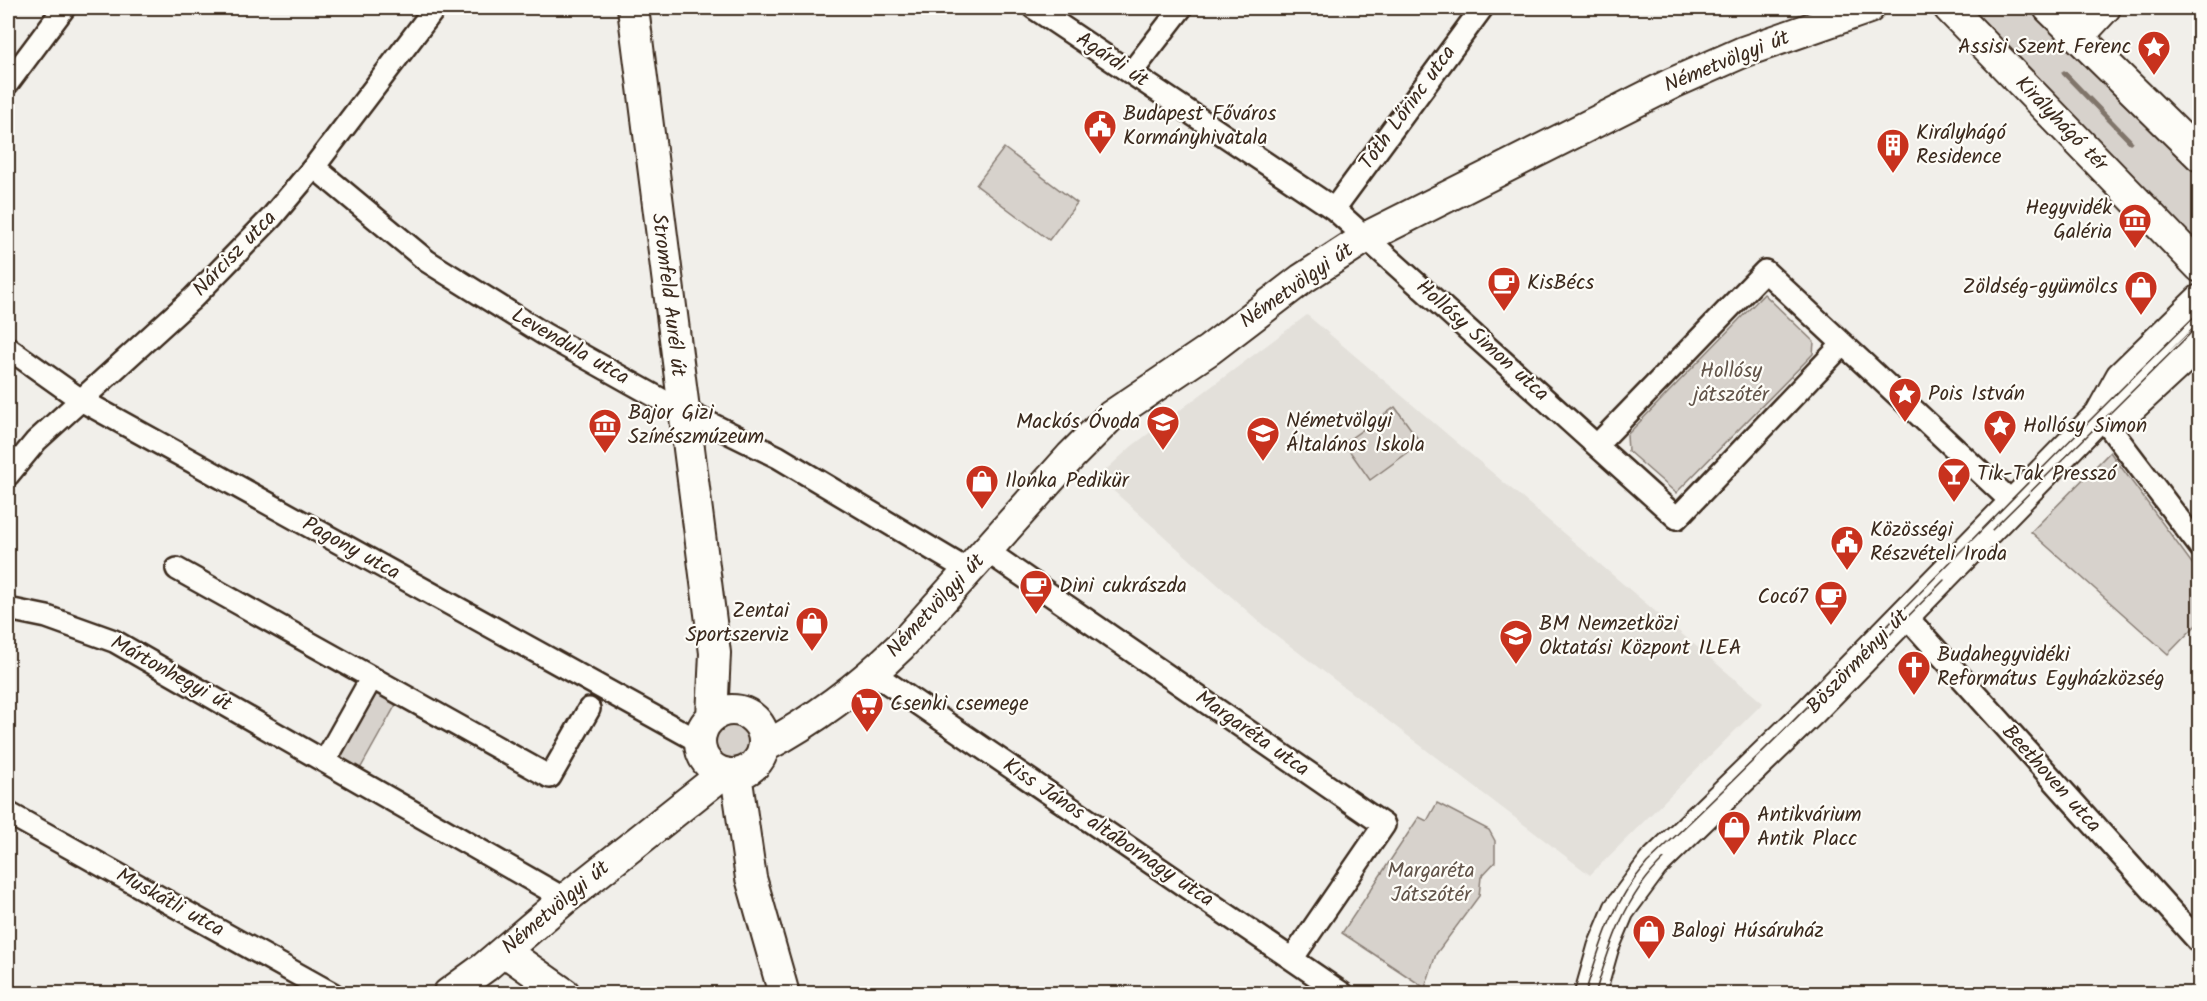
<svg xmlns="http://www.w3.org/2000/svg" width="2207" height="1001" font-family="Kalam,sans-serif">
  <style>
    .built { fill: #e3e0da }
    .green { fill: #d7d2cc; stroke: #897e75; stroke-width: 1.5 }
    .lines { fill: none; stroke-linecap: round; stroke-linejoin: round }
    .stream { stroke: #80746b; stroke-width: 5 }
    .street-casing { stroke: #3b2a1e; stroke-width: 26 }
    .secondary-casing { stroke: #3b2a1e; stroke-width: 34 }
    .street { stroke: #fdfcf7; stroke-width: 21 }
    .secondary { stroke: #fdfcf7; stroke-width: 30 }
    .tram { stroke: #3b2a1e; stroke-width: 1.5 }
    .labels { text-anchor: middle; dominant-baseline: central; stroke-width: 4.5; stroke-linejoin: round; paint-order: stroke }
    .poi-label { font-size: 21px; fill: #3b2a1e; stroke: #fdfcf7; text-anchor: start }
    .street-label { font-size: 21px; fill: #3b2a1e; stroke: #fdfcf7 }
    .park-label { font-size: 21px; fill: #62544a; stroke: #fdfcf7 }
  </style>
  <rect width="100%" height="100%" fill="#f1efea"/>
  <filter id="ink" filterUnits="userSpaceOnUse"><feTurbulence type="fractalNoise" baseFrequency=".0167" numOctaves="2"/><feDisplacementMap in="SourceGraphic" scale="12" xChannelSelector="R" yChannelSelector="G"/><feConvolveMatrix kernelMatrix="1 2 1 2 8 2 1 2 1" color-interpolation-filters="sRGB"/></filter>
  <g filter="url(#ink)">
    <!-- built -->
    <path class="built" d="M1307 315 1763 703 1590 875 1264 626 1098 477 1132 446Z"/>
    <!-- green -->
    <path class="green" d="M1970 8H2031L2199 174V247Z
      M1004 148 1077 203 1049 240 976 185Z
      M1764 294 1814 342 1813 354 1676 493 1628 451 1627 435Z
      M1395 407 1421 443 1370 480 1344 443Z
      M2110 452 2199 573V622L2168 654 2031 532Z
      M373 684 399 699 360 769 334 755Z
      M713 742a19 19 0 1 1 38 0a19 19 0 1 1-38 0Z
      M1437 803 1489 830 1495 841V862L1481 877 1479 896 1436 954 1425 988 1342 933 1419 817 1427 821Z"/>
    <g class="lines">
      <!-- stream -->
      <path class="stream" d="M2064 73 2130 141"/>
      <defs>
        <path id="street" d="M1034 8 1334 209 1677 518 1843 344
          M1131 73 1181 8
          M8 83 64 8
          M314 167 427 261 544 334 662 400 778 457 969 571
          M1334 209 1482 8
          M8 348 81 400 700 742
          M2100 415 2200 547
          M1597 445 1765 271 2013 503
          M8 475 36 441 193 298 271 218 314 167 435 8
          M987 551 1384 825 1292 959
          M177 569 550 777 589 709
          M8 609 47 617 114 641 565 899
          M1904 614 2200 943
          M873 673 1343 994
          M325 761 371 679
          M8 813 333 994"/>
        <path id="secondary" d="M633 8 715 653 712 717
          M1949 8 2200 267
          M2049 8 2200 156
          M2079 36 2105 8
          M2100 415 2132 406 2200 343
          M700 742a32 32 0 1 1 64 0a32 32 0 1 1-64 0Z
          M764 747C815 720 860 686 901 646L1071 456 1111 416 1209 350 1302 279 1365 238 1673 83 1743 52 1869 8
          M736 774 751 878 784 994
          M504 951 565 994
          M448 994 485 967 565 899 724 773
          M1590 994 1603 948 1619 910 1653 864 1811 711 2100 415 2121 377 2200 300"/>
      </defs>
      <!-- street casing -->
      <use href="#street" class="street-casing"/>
      <!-- secondary casing -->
      <use href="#secondary" class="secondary-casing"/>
      <!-- street -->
      <use href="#street" class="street"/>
      <!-- secondary -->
      <use href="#secondary" class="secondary"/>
      <!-- tram -->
      <path class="tram" d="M1992 530 2200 324
        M1866 659 1944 580
        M1585 994C1601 942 1611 905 1647 863 1837 684 2013 493 2200 311
        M1595 994C1610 944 1625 896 1664 859"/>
    </g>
  </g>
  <!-- icons -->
  <defs>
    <symbol id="sight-pin" viewBox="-11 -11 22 30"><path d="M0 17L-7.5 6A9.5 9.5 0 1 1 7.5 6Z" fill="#c8321e" stroke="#fdfcf7"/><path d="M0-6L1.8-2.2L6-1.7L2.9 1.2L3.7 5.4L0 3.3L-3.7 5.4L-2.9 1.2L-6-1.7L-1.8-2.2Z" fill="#fff"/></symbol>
    <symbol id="civic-pin" viewBox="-11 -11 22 30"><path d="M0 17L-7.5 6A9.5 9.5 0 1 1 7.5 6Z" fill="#c8321e" stroke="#fdfcf7"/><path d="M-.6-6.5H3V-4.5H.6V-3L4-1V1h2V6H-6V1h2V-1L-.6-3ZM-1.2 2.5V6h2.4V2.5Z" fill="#fff"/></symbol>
    <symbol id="building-pin" viewBox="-11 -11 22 30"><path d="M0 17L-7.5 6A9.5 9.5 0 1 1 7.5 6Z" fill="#c8321e" stroke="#fdfcf7"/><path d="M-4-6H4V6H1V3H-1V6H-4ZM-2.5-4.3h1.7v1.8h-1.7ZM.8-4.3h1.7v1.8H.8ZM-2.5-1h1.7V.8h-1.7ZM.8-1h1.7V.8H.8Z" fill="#fff"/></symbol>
    <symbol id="museum-pin" viewBox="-11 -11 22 30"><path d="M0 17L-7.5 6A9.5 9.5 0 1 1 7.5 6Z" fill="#c8321e" stroke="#fdfcf7"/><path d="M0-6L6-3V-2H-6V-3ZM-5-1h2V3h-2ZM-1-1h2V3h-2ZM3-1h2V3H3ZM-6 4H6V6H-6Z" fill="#fff"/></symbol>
    <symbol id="cafe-pin" viewBox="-11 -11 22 30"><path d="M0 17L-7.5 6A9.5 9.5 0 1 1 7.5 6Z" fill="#c8321e" stroke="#fdfcf7"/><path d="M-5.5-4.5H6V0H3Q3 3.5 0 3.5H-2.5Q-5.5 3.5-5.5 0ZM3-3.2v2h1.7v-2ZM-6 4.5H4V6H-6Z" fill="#fff"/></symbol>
    <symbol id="shop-pin" viewBox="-11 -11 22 30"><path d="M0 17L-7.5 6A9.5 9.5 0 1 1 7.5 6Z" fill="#c8321e" stroke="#fdfcf7"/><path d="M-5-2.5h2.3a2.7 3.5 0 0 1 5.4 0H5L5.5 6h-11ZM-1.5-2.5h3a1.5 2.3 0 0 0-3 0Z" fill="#fff"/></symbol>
    <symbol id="school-pin" viewBox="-11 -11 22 30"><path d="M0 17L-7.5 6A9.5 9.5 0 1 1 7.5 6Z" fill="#c8321e" stroke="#fdfcf7"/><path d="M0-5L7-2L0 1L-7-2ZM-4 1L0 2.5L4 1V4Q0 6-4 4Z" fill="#fff"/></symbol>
    <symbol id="bar-pin" viewBox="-11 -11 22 30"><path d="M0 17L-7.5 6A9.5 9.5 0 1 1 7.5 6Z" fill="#c8321e" stroke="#fdfcf7"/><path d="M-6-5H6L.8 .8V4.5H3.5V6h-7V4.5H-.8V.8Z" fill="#fff"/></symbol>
    <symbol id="church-pin" viewBox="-11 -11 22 30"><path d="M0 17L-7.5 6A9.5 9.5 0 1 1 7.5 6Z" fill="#c8321e" stroke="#fdfcf7"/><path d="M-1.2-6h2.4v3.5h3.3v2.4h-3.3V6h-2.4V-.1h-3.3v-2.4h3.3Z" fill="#fff"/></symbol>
    <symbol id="supermarket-pin" viewBox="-11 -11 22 30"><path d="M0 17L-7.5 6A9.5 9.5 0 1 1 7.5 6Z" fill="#c8321e" stroke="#fdfcf7"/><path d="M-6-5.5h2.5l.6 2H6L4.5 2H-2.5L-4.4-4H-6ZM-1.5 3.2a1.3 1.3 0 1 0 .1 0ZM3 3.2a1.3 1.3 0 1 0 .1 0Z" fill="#fff"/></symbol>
  </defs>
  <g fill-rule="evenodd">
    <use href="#sight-pin" x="2135" y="28" width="38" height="52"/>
    <use href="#civic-pin" x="1081" y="107" width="38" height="52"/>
    <use href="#building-pin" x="1874" y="126" width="38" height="52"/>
    <use href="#museum-pin" x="2116" y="201" width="38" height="52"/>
    <use href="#cafe-pin" x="1485" y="264" width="38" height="52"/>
    <use href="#shop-pin" x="2122" y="268" width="38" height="52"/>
    <use href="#sight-pin" x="1886" y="375" width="38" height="52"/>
    <use href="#school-pin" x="1144" y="403" width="38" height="52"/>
    <use href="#museum-pin" x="586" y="406" width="38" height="52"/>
    <use href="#sight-pin" x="1981" y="407" width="38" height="52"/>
    <use href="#school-pin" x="1244" y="414" width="38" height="52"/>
    <use href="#bar-pin" x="1935" y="455" width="38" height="52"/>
    <use href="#shop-pin" x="963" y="462" width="38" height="52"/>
    <use href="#civic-pin" x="1828" y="523" width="38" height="52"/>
    <use href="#cafe-pin" x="1017" y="567" width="38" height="52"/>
    <use href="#cafe-pin" x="1812" y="578" width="38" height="52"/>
    <use href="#shop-pin" x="793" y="604" width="38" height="52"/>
    <use href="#school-pin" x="1497" y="617" width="38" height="52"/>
    <use href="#church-pin" x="1895" y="648" width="38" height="52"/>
    <use href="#supermarket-pin" x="848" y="685" width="38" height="52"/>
    <use href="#shop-pin" x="1715" y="808" width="38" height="52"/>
    <use href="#shop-pin" x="1630" y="912" width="38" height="52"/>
  </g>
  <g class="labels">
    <!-- poi labels -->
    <g class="poi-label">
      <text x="2131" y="47" text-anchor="end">Assisi Szent Ferenc</text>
      <text x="1123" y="114">Budapest Főváros<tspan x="1123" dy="24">Kormányhivatala</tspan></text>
      <text x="1916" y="133">Királyhágó<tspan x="1916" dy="24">Residence</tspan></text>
      <text x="2112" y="208" text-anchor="end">Hegyvidék<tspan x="2112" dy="24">Galéria</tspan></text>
      <text x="1527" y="283">KisBécs</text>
      <text x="2118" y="287" text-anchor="end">Zöldség-gyümölcs</text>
      <text x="1928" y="394">Pois István</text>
      <text x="628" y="413">Bajor Gizi<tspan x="628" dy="24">Színészmúzeum</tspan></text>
      <text x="1286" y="421">Németvölgyi<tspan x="1286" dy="24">Általános Iskola</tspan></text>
      <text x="1140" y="422" text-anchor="end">Mackós Óvoda</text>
      <text x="2023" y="426">Hollósy Simon</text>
      <text x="1977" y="474">Tik-Tak Presszó</text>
      <text x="1005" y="481">Ilonka Pedikür</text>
      <text x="1870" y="530">Közösségi<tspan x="1870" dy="24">Részvételi Iroda</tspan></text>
      <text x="1059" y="586">Dini cukrászda</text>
      <text x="1808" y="597" text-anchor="end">Cocó7</text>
      <text x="789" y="611" text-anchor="end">Zentai<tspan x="789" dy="24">Sportszerviz</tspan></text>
      <text x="1539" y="624">BM Nemzetközi<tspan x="1539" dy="24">Oktatási Központ ILEA</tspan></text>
      <text x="1937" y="655">Budahegyvidéki<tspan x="1937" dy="24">Református Egyházközség</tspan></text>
      <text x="890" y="704">Csenki csemege</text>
      <text x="1757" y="815">Antikvárium<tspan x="1757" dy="24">Antik Placc</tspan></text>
      <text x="1672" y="931">Balogi Húsáruház</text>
    </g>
    <!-- street labels -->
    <g class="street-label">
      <text transform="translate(1112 60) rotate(34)">Agárdi út</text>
      <text transform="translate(1727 62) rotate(-22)">Németvölgyi út</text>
      <text transform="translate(1408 108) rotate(-54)">Tóth Lőrinc utca</text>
      <text transform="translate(2061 124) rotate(46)">Királyhágó tér</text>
      <text transform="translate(235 254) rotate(-46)">Nárcisz utca</text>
      <text transform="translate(1297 286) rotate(-35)">Németvölgyi út</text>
      <text transform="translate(668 295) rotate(83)">Stromfeld Aurél út</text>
      <text transform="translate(1482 341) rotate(42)">Hollósy Simon utca</text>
      <text transform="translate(570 347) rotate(30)">Levendula utca</text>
      <text transform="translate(351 549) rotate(29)">Pagony utca</text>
      <text transform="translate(936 606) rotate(-47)">Németvölgyi út</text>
      <text transform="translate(1858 662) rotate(-46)">Böszörményi út</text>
      <text transform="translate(171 674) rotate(29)">Mártonhegyi út</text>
      <text transform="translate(1252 734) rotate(35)">Margaréta utca</text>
      <text transform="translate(2051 779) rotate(48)">Beethoven utca</text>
      <text transform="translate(1108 833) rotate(34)">Kiss János altábornagy utca</text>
      <text transform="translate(170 903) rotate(29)">Muskátli utca</text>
      <text transform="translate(556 908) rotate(-40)">Németvölgyi út</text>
    </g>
    <!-- park labels -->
    <g class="park-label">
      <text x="1731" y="371">Hollósy<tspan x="1731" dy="24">játszótér</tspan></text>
      <text x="1431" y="871">Margaréta<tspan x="1431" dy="24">Játszótér</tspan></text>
    </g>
  </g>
  <!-- margin -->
  <rect width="2207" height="1001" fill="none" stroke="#fdfcf7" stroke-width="30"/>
  <rect x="15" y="15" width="2177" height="971" fill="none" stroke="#3b2a1e" stroke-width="2" filter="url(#ink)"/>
</svg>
